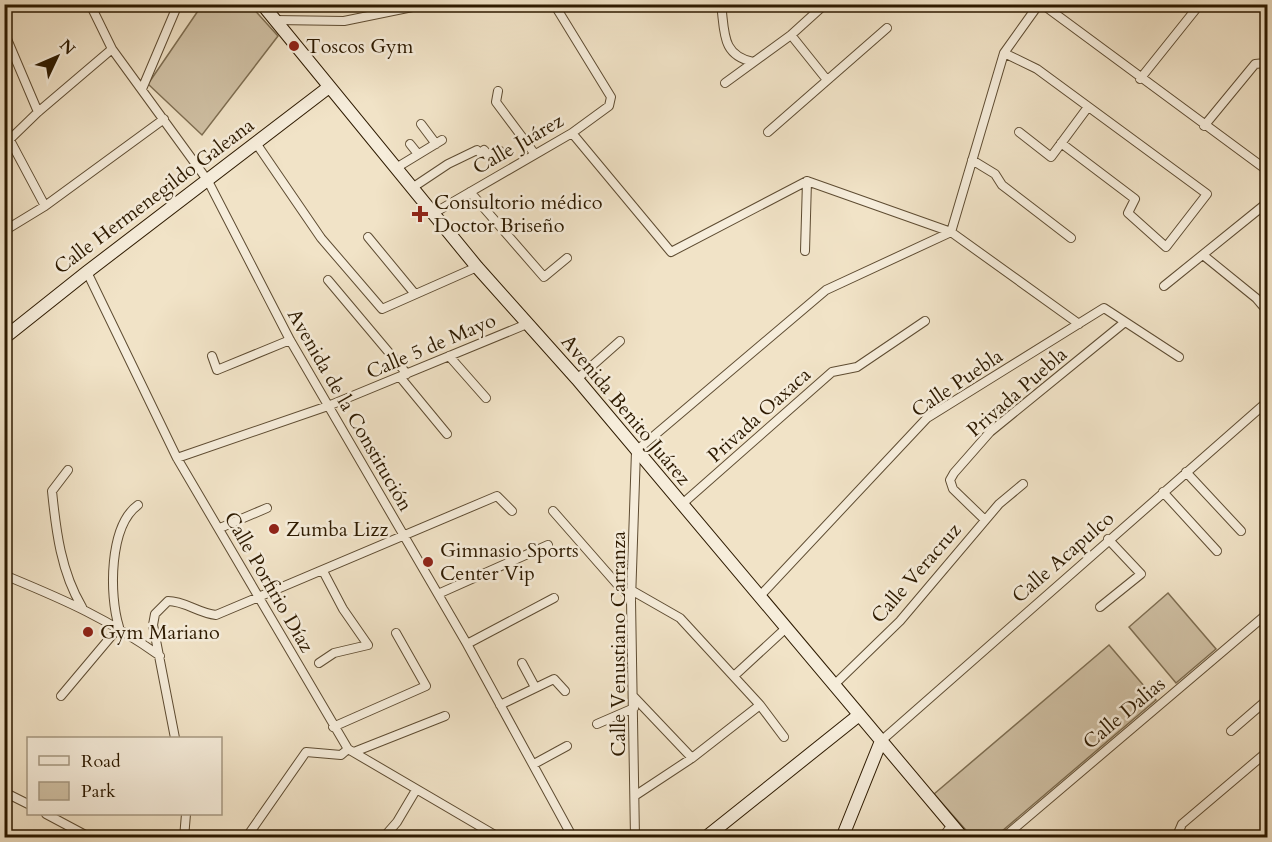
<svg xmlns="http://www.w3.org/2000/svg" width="1272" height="842" font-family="Cardo,serif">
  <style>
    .green { fill: #d0c1a5; stroke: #7e6e52; stroke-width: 1.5 }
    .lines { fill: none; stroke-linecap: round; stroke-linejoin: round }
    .street-casing { stroke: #5e4c32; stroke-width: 10 }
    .secondary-casing { stroke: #2d1a00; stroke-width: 14 }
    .street { stroke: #f6eddb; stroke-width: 8 }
    .secondary { stroke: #f6eddb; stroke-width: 12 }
    .poi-dot { fill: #8f2418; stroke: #f6eddb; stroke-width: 2 }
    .labels { text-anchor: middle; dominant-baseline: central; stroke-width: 5; stroke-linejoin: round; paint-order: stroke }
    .poi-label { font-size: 20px; fill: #2d1a00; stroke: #f6eddb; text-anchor: start }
    .street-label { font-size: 20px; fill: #2d1a00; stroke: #f6eddb }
  </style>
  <rect width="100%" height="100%" fill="#f1e3c7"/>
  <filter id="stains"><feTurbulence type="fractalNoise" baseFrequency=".00333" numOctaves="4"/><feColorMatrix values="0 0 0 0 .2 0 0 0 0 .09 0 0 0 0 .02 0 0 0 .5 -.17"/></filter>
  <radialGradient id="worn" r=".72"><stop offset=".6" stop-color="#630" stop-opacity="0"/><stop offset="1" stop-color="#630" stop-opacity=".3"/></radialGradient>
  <!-- green -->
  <path class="green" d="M202 5H250L278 36 202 135 148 84Z
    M1168 593 1216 649 1176 683 1129 627Z
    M1109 645 1156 700 995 837H972L934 794Z"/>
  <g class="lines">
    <defs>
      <path id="street" d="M90 4 112 49 208 181 290 340 467 644 573 838
        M721 4C725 32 721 55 753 62
        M1042 4 1268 171
        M275 20 344 21 427 4
        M4 32 38 112
        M791 35 827 80
        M1004 53 1037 69 1207 194 1166 247 1128 213 1135 199 1061 143
        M1140 79 1200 4
        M725 83 791 35 823 6
        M142 89 178 4
        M498 91 496 102 534 153
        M421 124 436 144
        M1204 126 1255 64 1265 63 1268 68
        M4 129 45 206
        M768 132 887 28
        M1019 132 1051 157 1088 107
        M572 133 671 252 807 181 951 232 1079 324
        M256 143 321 238 382 309 477 267
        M410 144 418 154
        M4 145 38 112 112 49
        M972 160 995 174 1002 185 1071 238
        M396 168 442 140
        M412 188 448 164 477 150 480 153 484 150 491 158 500 151
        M470 192 544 277 567 258
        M434 213 572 133 609 106 611 97 554 4
        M4 231 45 206 164 119
        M368 237 415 294
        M805 251 807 181
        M1203 255 1256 298 1268 312
        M87 272 177 458 348 749 500 838
        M328 280 407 374
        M1164 286 1268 202
        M212 356 217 370 290 340
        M449 356 486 398
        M400 377 447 434
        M577 379 620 341
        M177 458 328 406 527 324
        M68 470 52 491C56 531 61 572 82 607
        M1186 472 1241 531
        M1163 492 1217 551
        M681 505 832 372 857 367 925 321
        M553 511 631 600
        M985 520 953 489 950 480 954 473 990 432 1125 322
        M220 528 267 508
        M4 572 9 577C67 601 108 619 160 656
        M631 590 680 618 760 705 784 737
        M438 594 548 545
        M759 597 927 418 1104 308 1179 357
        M1100 607 1141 574 1108 539
        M467 644 554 598
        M319 663 334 653 368 645 343 609 323 571
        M522 663 535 687
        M734 676 785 629
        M834 685 900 621 999 504 1023 484
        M61 696 119 627C109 595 109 526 138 505
        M634 697 692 758
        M500 705 554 679 565 691
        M597 724 634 708
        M333 727 426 686 396 633
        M1231 731 1268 699
        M175 738 153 625 155 614 168 601C185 601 198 613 216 615L497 496 512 511
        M881 741 1268 401
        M354 752 445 716
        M534 764 567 746
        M4 777 6 757
        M4 792 28 804
        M636 795 692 758 760 705
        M46 814 91 838
        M184 838 186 814
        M246 838 306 752 341 755 348 749
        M383 838 397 822 416 790
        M635 838 631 600 636 451 826 290 951 232 1004 53 1039 4
        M942 838 952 825
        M1003 838 1268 613
        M1176 838 1182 824 1268 751"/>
      <path id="secondary" d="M262 4 477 267 577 379 963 838
        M4 338 87 272 329 87
        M705 838 859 715
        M842 838 881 741"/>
    </defs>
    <!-- street casing -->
    <use href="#street" class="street-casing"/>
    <!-- secondary casing -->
    <use href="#secondary" class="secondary-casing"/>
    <!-- street -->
    <use href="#street" class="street"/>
    <!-- secondary -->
    <use href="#secondary" class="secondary"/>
  </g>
  <!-- markers -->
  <g class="poi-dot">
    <circle cx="294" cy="46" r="6"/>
    <path d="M417 205h6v6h6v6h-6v6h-6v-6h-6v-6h6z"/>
    <circle cx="274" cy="529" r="6"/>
    <circle cx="428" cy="562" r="6"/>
    <circle cx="88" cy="632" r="6"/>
  </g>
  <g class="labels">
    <!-- poi labels -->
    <g class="poi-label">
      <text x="306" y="46">Toscos Gym</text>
      <text x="434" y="202">Consultorio médico<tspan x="434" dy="23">Doctor Briseño</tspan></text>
      <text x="286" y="529">Zumba Lizz</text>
      <text x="440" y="550">Gimnasio Sports<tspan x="440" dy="23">Center Vip</tspan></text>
      <text x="100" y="632">Gym Mariano</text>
    </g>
    <!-- street labels -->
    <g class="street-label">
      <text transform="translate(518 144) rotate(-30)">Calle Juárez</text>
      <text transform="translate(154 196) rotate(-37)">Calle Hermenegildo Galeana</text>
      <text transform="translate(431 346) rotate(-23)">Calle 5 de Mayo</text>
      <text transform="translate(957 383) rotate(-34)">Calle Puebla</text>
      <text transform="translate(1017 392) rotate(-41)">Privada Puebla</text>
      <text transform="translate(350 410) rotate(60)">Avenida de la Constitución</text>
      <text transform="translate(626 410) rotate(50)">Avenida Benito Juárez</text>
      <text transform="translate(759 415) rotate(-42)">Privada Oaxaca</text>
      <text transform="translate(1063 557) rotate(-41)">Calle Acapulco</text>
      <text transform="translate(916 573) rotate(-49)">Calle Veracruz</text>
      <text transform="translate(269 582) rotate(60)">Calle Porfirio Díaz</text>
      <text transform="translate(618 644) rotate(-90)">Calle Venustiano Carranza</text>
      <text transform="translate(1124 713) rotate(-40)">Calle Dalias</text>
    </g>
  </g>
  <!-- margin -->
  <rect width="1272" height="842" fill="none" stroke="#f1e3c7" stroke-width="24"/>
  <rect x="6" y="6" width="1260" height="830" fill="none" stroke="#2d1a00" stroke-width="3"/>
  <rect x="12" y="12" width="1248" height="818" fill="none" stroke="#2d1a00" stroke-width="1.5"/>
  <!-- legend -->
  <rect x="27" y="737" width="195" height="78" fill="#f6eddb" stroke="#a69983" stroke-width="1.5"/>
  <rect x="39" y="756" width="30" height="9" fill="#f6eddb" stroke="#a69983" stroke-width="1.5"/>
  <text x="81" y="767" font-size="18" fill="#2d1a00">Road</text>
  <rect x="39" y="782" width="30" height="18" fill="#d0c1a5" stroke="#a69983" stroke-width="1.5"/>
  <text x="81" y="797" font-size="18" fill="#2d1a00">Park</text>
  <!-- north arrow -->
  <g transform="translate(57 57) rotate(46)" stroke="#f6eddb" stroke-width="4.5" paint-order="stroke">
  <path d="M0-4.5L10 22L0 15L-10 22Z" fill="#2d1a00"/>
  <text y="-9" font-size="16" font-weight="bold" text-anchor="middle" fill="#2d1a00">N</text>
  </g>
  <rect width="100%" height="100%" filter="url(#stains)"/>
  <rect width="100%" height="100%" fill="url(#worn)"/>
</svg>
